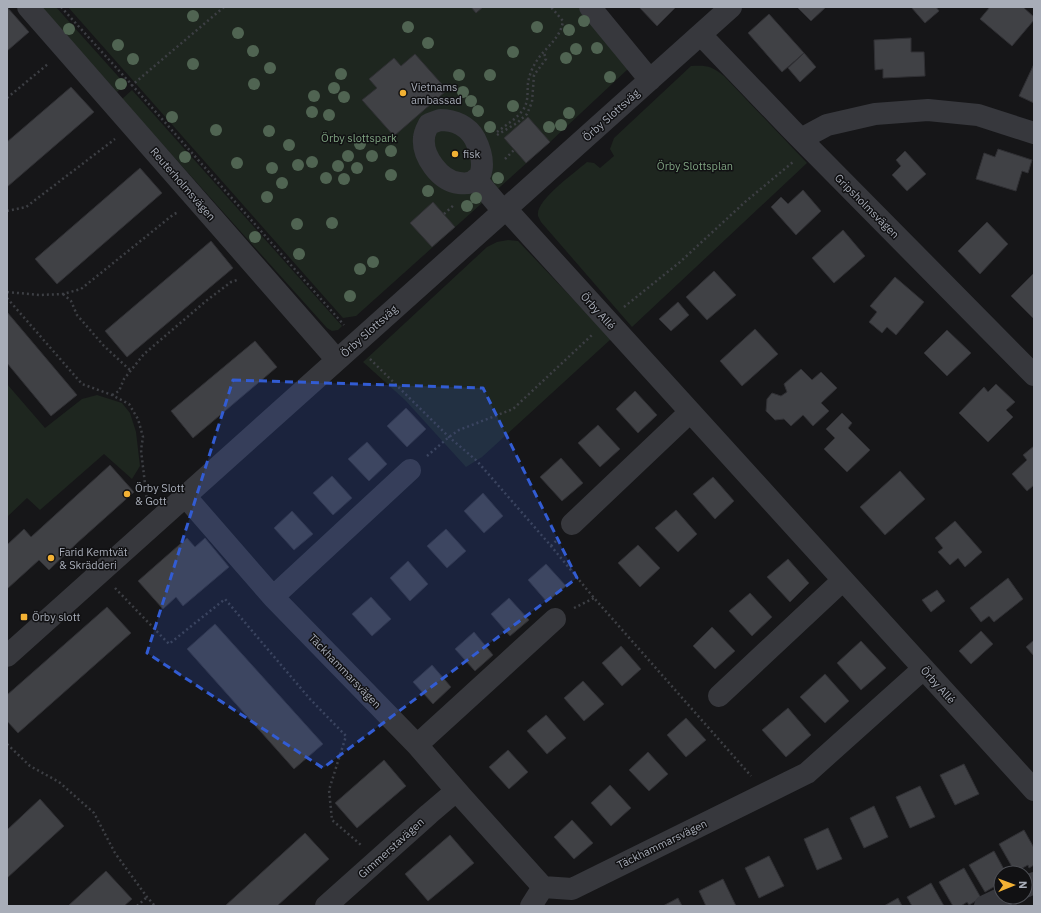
<svg xmlns="http://www.w3.org/2000/svg" width="1041" height="913" font-family="'IBM Plex Sans',sans-serif">
  <style>
    .green { fill: #1e261f }
    .building { fill: #404145; stroke: #303034 }
    .lines { fill: none; stroke-linecap: round; stroke-linejoin: round }
    .path { stroke: #3d3f44; stroke-width: 2.5; stroke-dasharray: 2 3; stroke-linecap: butt }
    .minor { stroke: #37383d; stroke-width: 22 }
    .tree { fill: #506452 }
    .marked { fill: #325cd3; fill-opacity: 0.2; stroke: #325cd3; stroke-width: 3; stroke-dasharray: 8 5; stroke-linejoin: round }
    .poi-dot { fill: #f2b134; stroke: #111113; stroke-width: 1.5 }
    .labels { text-anchor: middle; dominant-baseline: central; stroke-width: 3; stroke-linejoin: round; paint-order: stroke }
    .poi-label { font-size: 11px; fill: #a8adb8; stroke: #111113; text-anchor: start }
    .street-label { font-size: 11px; fill: #a8adb8; stroke: #111113 }
    .park-label { font-size: 11px; fill: #7fa381; stroke: #111113 }
  </style>
  <rect width="100%" height="100%" fill="#161618"/>
  <!-- green -->
  <path class="green" d="M45 7H56L125 84 117 92 43 9Z
    M68 7H579L628 69 550 142 356 316 343 318Z
    M691 66C706 65 712 66 724 76L807 163 632 327 541 222C540 220 539 218 538 216 535 200 576 172 587 162L594 163 600 168 614 156 610 149 614 138Z
    M132 90 342 326 338 330 332 331 327 328 122 99Z
    M508 240 518 241 611 339 482 457 466 467 405 400 363 362 487 247 497 242Z
    M7 384 45 428 82 399 97 395 122 403 130 413 136 432 140 466 132 479 104 454 40 510 27 498 7 517Z"/>
  <!-- building -->
  <path class="building" d="M7 7 29 32 7 51Z
    M471 7H483L476 13Z
    M639 7H676L657 26Z
    M797 7H826L811 21Z
    M911 7H936L939 11 925 23Z
    M990 7H1023L1034 17V20L1012 46 980 19Z
    M769 14 804 53 782 72 748 33Z
    M911 38V52H924L925 76 883 78V69L875 70 874 40Z
    M804 53 816 67 800 82 788 68Z
    M415 54 447 90 394 136 362 100 377 88 369 79 394 58 401 66Z
    M1034 64V103L1019 96Z
    M71 87 94 112 7 187V142Z
    M528 117 550 142 526 163 504 138Z
    M998 149 1032 160 1028 173 1022 171 1016 191 976 179 984 153 995 157Z
    M905 151 926 174 907 191 892 175 901 166 896 160Z
    M140 168 162 193 57 284 35 259Z
    M803 190 821 211 796 235 771 207 781 197 788 204Z
    M433 202 455 227 432 247 410 223Z
    M987 222 1008 244 980 274 958 251Z
    M843 230 865 256 834 283 812 258Z
    M211 241 233 268 127 357 105 331Z
    M714 271 736 295 707 320 686 297Z
    M1034 273V319L1011 296Z
    M895 277 924 302 896 335 887 327 882 333 869 322 877 312 870 306Z
    M678 302 689 315 671 331 659 319Z
    M7 312 77 395 51 416 7 363Z
    M755 329 778 354 742 386 720 361Z
    M947 330 971 353 947 376 924 353Z
    M255 341 277 367 193 438 171 411Z
    M801 369 812 380 821 372 837 388 821 403 829 411 813 426 803 415 791 426 784 419 775 420 766 411 767 399 772 393 781 396 787 392 784 384Z
    M996 384 1015 402 1006 410 1013 417 988 442 959 413 984 387 988 392Z
    M635 391 657 415 638 433 616 409Z
    M406 408 426 429 407 447 387 426Z
    M842 413 852 423 848 428 870 450 847 472 824 449 835 438 826 429Z
    M598 425 620 449 600 467 578 443Z
    M367 442 387 464 369 481 348 459Z
    M1034 446V485L1027 491 1012 474 1027 460 1023 455Z
    M561 458 583 483 562 501 540 477Z
    M110 465 134 492 77 543 49 570 39 560 7 589V545L24 529 31 537Z
    M900 471 925 499 885 535 860 507Z
    M332 476 352 498 333 515 313 493Z
    M713 477 734 501 715 519 693 494Z
    M483 493 503 516 484 533 464 511Z
    M676 510 697 534 678 552 655 528Z
    M292 511 313 534 294 550 274 528Z
    M955 521 982 552 965 567 958 558 950 565 938 552 943 548 935 538Z
    M446 529 466 551 447 568 427 546Z
    M187 538 195 547 205 538 229 567 183 606 176 597 163 609 138 581Z
    M638 545 660 568 640 587 618 563Z
    M788 559 809 583 790 602 767 577Z
    M408 561 428 584 410 601 390 578Z
    M546 564 566 586 547 602 528 580Z
    M1008 578 1023 599 994 622 989 616 981 622 970 608Z
    M937 590 945 601 931 612 922 600Z
    M750 593 772 617 752 636 729 611Z
    M371 597 391 619 372 636 352 614Z
    M509 598 529 620 510 636 491 614Z
    M107 607 131 633 18 733 7 721V695Z
    M215 624 323 744 294 769 187 649Z
    M712 627 735 651 715 669 693 646Z
    M981 631 993 644 971 664 959 651Z
    M474 632 493 655 475 671 455 649Z
    M1034 640V656L1026 647Z
    M861 641 886 668 861 690 837 663Z
    M621 646 641 669 622 686 602 663Z
    M432 665 451 687 433 704 413 682Z
    M825 674 849 701 825 723 800 697Z
    M583 681 604 704 584 721 564 698Z
    M788 708 811 735 786 757 762 730Z
    M546 715 566 738 547 754 527 731Z
    M686 718 706 740 686 757 667 735Z
    M508 750 528 772 509 789 489 767Z
    M648 752 668 774 649 791 629 770Z
    M384 760 406 786 357 828 335 803Z
    M964 764 979 794 955 805 940 775Z
    M610 785 631 808 611 826 591 803Z
    M920 786 935 817 910 828 896 797Z
    M40 799 64 826 7 878V830Z
    M874 806 888 837 864 848 850 818Z
    M572 820 593 843 574 859 554 837Z
    M828 828 842 859 817 870 804 839Z
    M1024 830 1034 848V865L1029 868 1028 865 1015 872 999 844Z
    M305 833 329 859 277 906H225Z
    M450 835 474 863 428 901 405 874Z
    M994 851 1006 873H1001V887L999 888 997 885 985 892 969 865Z
    M769 856 784 886 759 898 745 868Z
    M964 868 981 898 969 905 967 902 961 906H953L939 882Z
    M106 871 132 899 124 906H68Z
    M723 879 736 906H706L699 891Z
    M931 883 944 906H912L907 897Z
    M678 898 682 906H663Z
    M898 898 902 906H884Z"/>
  <g class="lines">
    <!-- path -->
    <path class="path" d="M61 7 132 85 344 325
      M131 86 224 7
      M7 98 48 64
      M497 132C506 125 516 119 523 110 529 101 527 92 528 83 529 76 532 68 536 62 545 47 560 40 563 21L551 7
      M497 135 517 123 527 114 532 102 534 75 546 59 544 53
      M505 159 514 150
      M7 211 26 207 115 139
      M444 214 455 204
      M7 292 40 295 63 294 81 289 174 214 179 212
      M63 294 71 301 77 315 104 346 131 371
      M7 298 82 384 112 395 129 404 138 419 143 437 141 450 147 501
      M624 307 680 262 745 202 793 162
      M370 359 449 437 477 461 551 546 594 598 751 776
      M112 395 119 391 124 379 144 354 206 301 231 282 237 280
      M427 456 449 437 459 430 513 409 592 335
      M551 546 558 539
      M115 588 169 644 225 599 310 699 346 736 329 790 332 820 361 845
      M574 608 594 598
      M7 744 30 766 59 782 94 813 115 853 147 897 155 906
      M137 906 147 897"/>
    <!-- minor -->
    <path class="minor" d="M28 7 337 360
      M590 7 650 80
      M701 35 791 129 1034 375
      M440 120C454 120 468 126 475 139 484 157 489 187 459 183 440 181 422 156 424 138 424 133 427 128 429 124Z
      M801 139 827 125 875 114 928 110 978 115 1034 133
      M476 179 503 211
      M506 209 1034 790
      M185 496 273 597 417 745 462 797 543 887 572 889 807 773 923 669
      M572 524 690 412
      M273 597 410 470
      M7 656 731 7
      M719 696 843 580
      M417 745 555 619
      M1025 887 1034 883
      M326 906 429 814 456 791
      M531 906 543 887
      M985 906 1004 897"/>
  </g>
  <!-- trees -->
  <g class="tree">
    <circle cx="193" cy="16" r="6"/>
    <circle cx="584" cy="21" r="6"/>
    <circle cx="408" cy="27" r="6"/>
    <circle cx="537" cy="27" r="6"/>
    <circle cx="69" cy="29" r="6"/>
    <circle cx="569" cy="30" r="6"/>
    <circle cx="238" cy="33" r="6"/>
    <circle cx="428" cy="43" r="6"/>
    <circle cx="118" cy="45" r="6"/>
    <circle cx="597" cy="48" r="6"/>
    <circle cx="576" cy="49" r="6"/>
    <circle cx="253" cy="51" r="6"/>
    <circle cx="513" cy="52" r="6"/>
    <circle cx="566" cy="58" r="6"/>
    <circle cx="133" cy="59" r="6"/>
    <circle cx="193" cy="64" r="6"/>
    <circle cx="270" cy="68" r="6"/>
    <circle cx="341" cy="74" r="6"/>
    <circle cx="459" cy="75" r="6"/>
    <circle cx="490" cy="75" r="6"/>
    <circle cx="610" cy="77" r="6"/>
    <circle cx="121" cy="84" r="6"/>
    <circle cx="254" cy="84" r="6"/>
    <circle cx="334" cy="88" r="6"/>
    <circle cx="463" cy="92" r="6"/>
    <circle cx="314" cy="96" r="6"/>
    <circle cx="344" cy="97" r="6"/>
    <circle cx="471" cy="101" r="6"/>
    <circle cx="513" cy="106" r="6"/>
    <circle cx="478" cy="111" r="6"/>
    <circle cx="312" cy="112" r="6"/>
    <circle cx="569" cy="113" r="6"/>
    <circle cx="329" cy="115" r="6"/>
    <circle cx="172" cy="117" r="6"/>
    <circle cx="561" cy="125" r="6"/>
    <circle cx="490" cy="127" r="6"/>
    <circle cx="549" cy="127" r="6"/>
    <circle cx="216" cy="130" r="6"/>
    <circle cx="269" cy="131" r="6"/>
    <circle cx="360" cy="144" r="6"/>
    <circle cx="289" cy="145" r="6"/>
    <circle cx="391" cy="151" r="6"/>
    <circle cx="348" cy="156" r="6"/>
    <circle cx="372" cy="156" r="6"/>
    <circle cx="185" cy="157" r="6"/>
    <circle cx="312" cy="162" r="6"/>
    <circle cx="237" cy="163" r="6"/>
    <circle cx="298" cy="165" r="6"/>
    <circle cx="338" cy="166" r="6"/>
    <circle cx="272" cy="168" r="6"/>
    <circle cx="357" cy="168" r="6"/>
    <circle cx="391" cy="175" r="6"/>
    <circle cx="326" cy="178" r="6"/>
    <circle cx="498" cy="178" r="6"/>
    <circle cx="344" cy="179" r="6"/>
    <circle cx="282" cy="183" r="6"/>
    <circle cx="428" cy="191" r="6"/>
    <circle cx="267" cy="197" r="6"/>
    <circle cx="476" cy="198" r="6"/>
    <circle cx="467" cy="206" r="6"/>
    <circle cx="332" cy="223" r="6"/>
    <circle cx="297" cy="224" r="6"/>
    <circle cx="255" cy="237" r="6"/>
    <circle cx="299" cy="254" r="6"/>
    <circle cx="373" cy="262" r="6"/>
    <circle cx="360" cy="269" r="6"/>
    <circle cx="350" cy="296" r="6"/>
  </g>
  <!-- marked area -->
  <path class="marked" d="M233 380 483 388 577 578 323 768 147 653Z"/>
  <!-- markers -->
  <g class="poi-dot">
    <circle cx="403" cy="93" r="4"/>
    <circle cx="455" cy="154" r="4"/>
    <circle cx="127" cy="494" r="4"/>
    <circle cx="51" cy="558" r="4"/>
    <rect x="20" y="613" width="8" height="8" rx="2"/>
  </g>
  <g class="labels">
    <!-- poi labels -->
    <g class="poi-label">
      <text x="411" y="87">Vietnams<tspan x="411" dy="13">ambassad</tspan></text>
      <text x="463" y="154">fisk</text>
      <text x="135" y="488">Örby Slott<tspan x="135" dy="13">&amp; Gott</tspan></text>
      <text x="59" y="552">Farid Kemtvät<tspan x="59" dy="13">&amp; Skrädderi</tspan></text>
      <text x="32" y="617">Örby slott</text>
    </g>
    <!-- street labels -->
    <g class="street-label">
      <text transform="translate(611 115) rotate(-42)">Örby Slottsväg</text>
      <text transform="translate(183 184) rotate(49)">Reuterholmsvägen</text>
      <text transform="translate(867 206) rotate(45)">Gripsholmsvägen</text>
      <text transform="translate(598 311) rotate(48)">Örby Allé</text>
      <text transform="translate(369 331) rotate(-42)">Örby Slottsväg</text>
      <text transform="translate(345 671) rotate(46)">Täckhammarsvägen</text>
      <text transform="translate(938 685) rotate(48)">Örby Allé</text>
      <text transform="translate(662 844) rotate(-26)">Täckhammarsvägen</text>
      <text transform="translate(391 848) rotate(-42)">Gimmerstavägen</text>
    </g>
    <!-- park labels -->
    <g class="park-label">
      <text x="359" y="138">Örby slottspark</text>
      <text x="695" y="166">Örby Slottsplan</text>
    </g>
  </g>
  <!-- border -->
  <rect width="1041" height="913" fill="none" stroke="#a8adb8" stroke-width="16"/>
  <!-- north arrow -->
  <g transform="translate(1013 885) rotate(89)"><circle r="19" fill="#111113" stroke="#4d4f55"/>
  <path d="M0-3L7 15L0 10L-7 15Z" fill="#f2b134"/>
  <text y="-6" font-size="11" font-weight="bold" text-anchor="middle" fill="#a8adb8">N</text>
  </g>
</svg>
